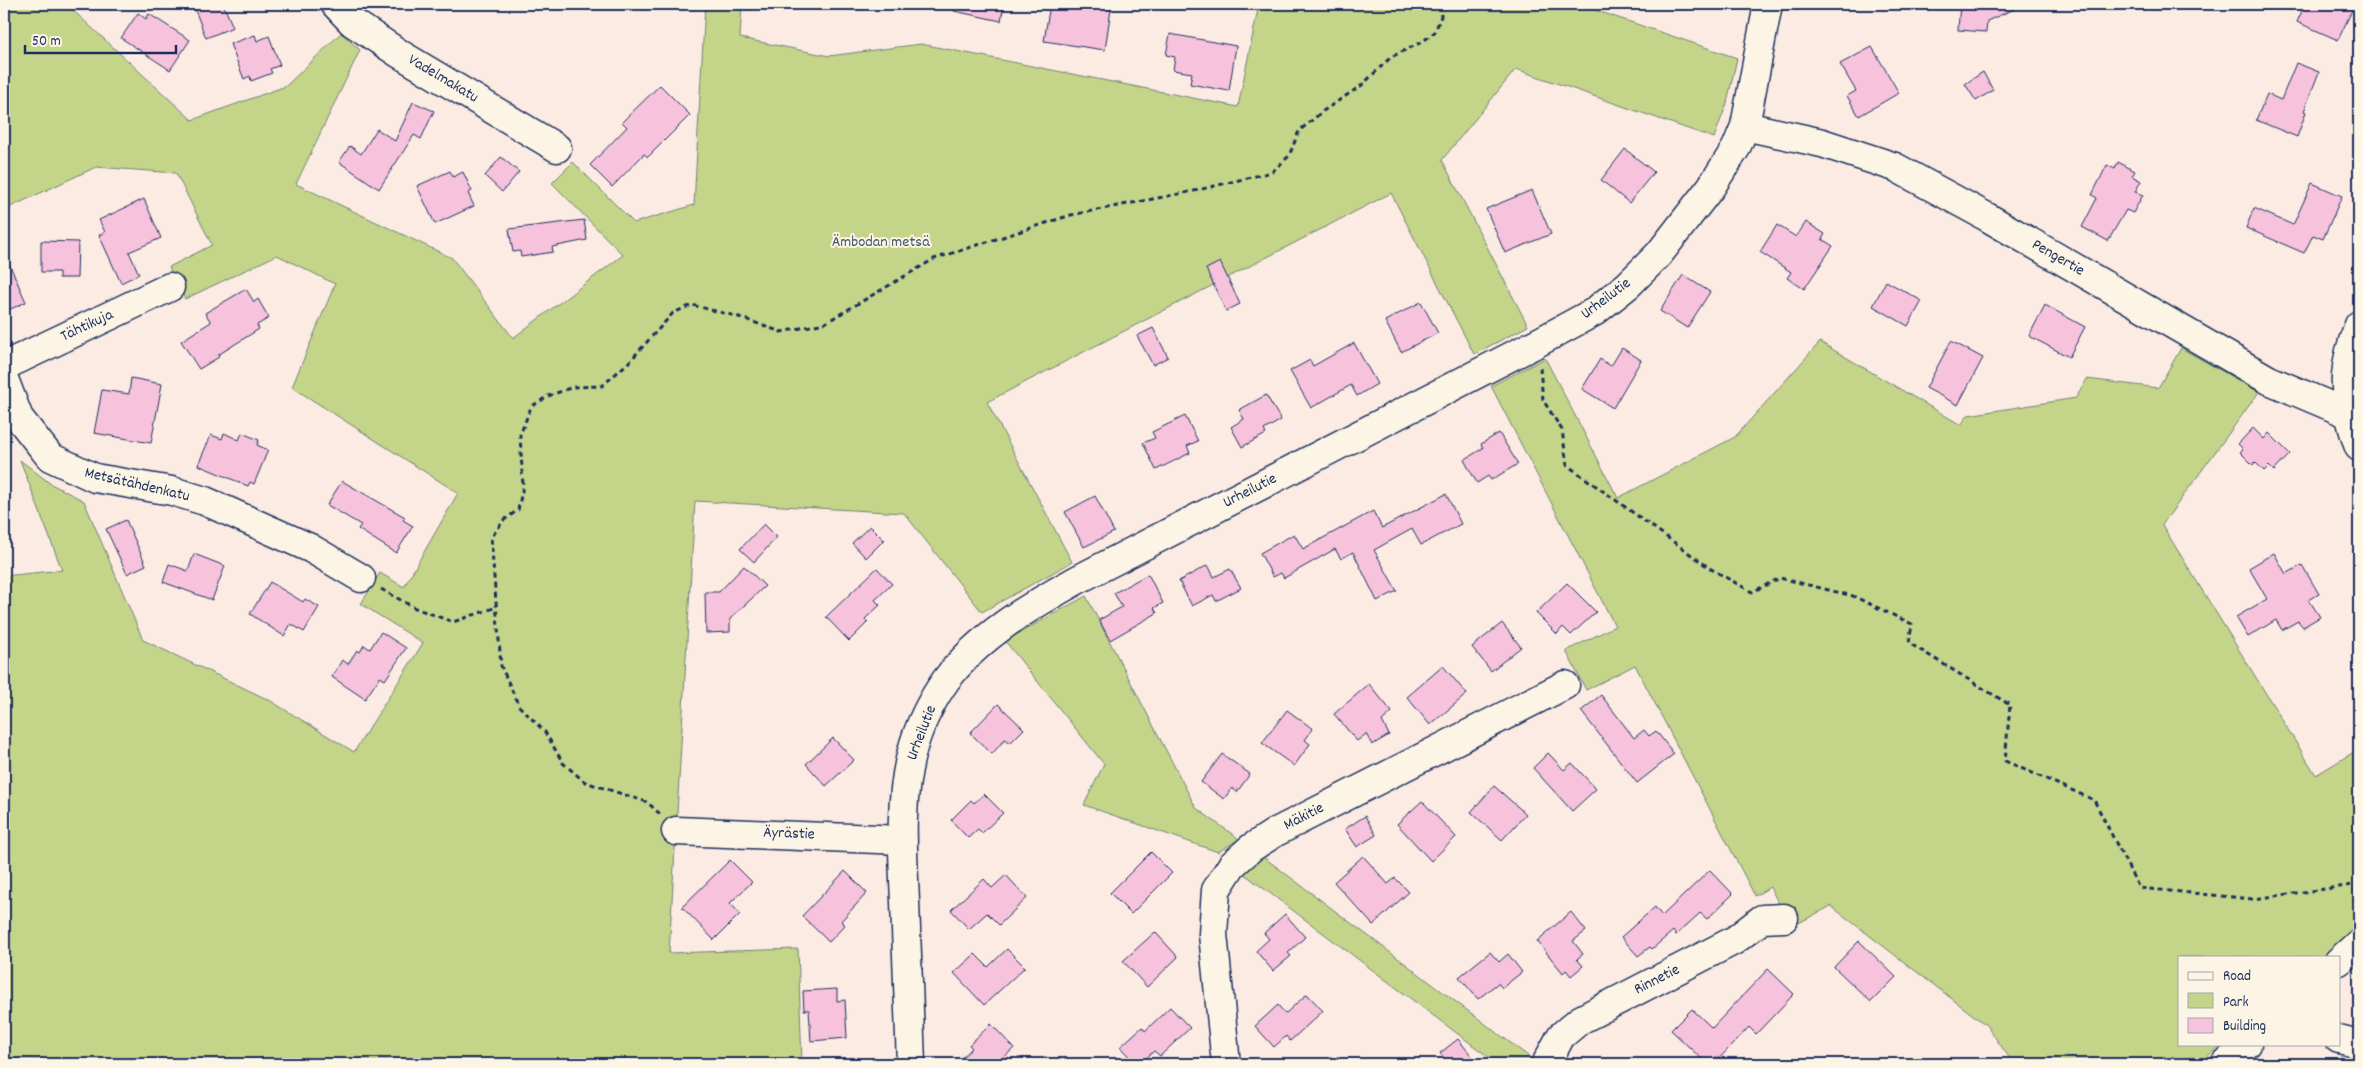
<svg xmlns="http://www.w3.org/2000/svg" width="2363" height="1068" font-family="Dekko,sans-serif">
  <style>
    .green { fill: #c4d58a; stroke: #708274 }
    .building { fill: #f7c2dc; stroke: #1b2f5e }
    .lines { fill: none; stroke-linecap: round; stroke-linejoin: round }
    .minor-casing { stroke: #1b2f5e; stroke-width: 31 }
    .path { stroke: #1b2f5e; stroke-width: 3; stroke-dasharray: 5 4; stroke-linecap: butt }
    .minor { stroke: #fcf5e5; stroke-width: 28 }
    .labels { text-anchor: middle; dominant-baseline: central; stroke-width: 4; stroke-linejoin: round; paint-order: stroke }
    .street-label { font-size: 16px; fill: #1b2f5e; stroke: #fcf5e5 }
    .park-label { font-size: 16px; fill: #455869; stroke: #fcf5e5 }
  </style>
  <rect width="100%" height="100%" fill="#fbebe3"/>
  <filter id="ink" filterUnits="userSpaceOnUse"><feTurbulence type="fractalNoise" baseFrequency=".02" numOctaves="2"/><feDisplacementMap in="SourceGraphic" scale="10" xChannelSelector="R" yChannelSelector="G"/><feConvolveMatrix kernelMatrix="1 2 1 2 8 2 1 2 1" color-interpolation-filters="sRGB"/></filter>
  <g filter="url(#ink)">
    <!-- green -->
    <path class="green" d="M4 4H66L192 120 286 86 341 33 360 50 296 184 452 258 513 338 623 255 552 183 573 162 634 223 694 205 705 4H742L740 38 829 56 921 44 1238 107 1259 4H1577L1737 58 1727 103 1714 138 1516 69 1442 160 1528 326 1474 354 1391 193 987 402 1072 562 982 612 904 513 695 501 669 953 798 949 802 1064H4V576L62 570 20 460 51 484 84 501 143 640 269 700 354 752 423 643 361 604 380 573 404 587 458 493 292 387 335 284 277 255 185 299 169 267 212 245 176 173 96 167 4 210Z
      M1820 342 1961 425 1968 415 2076 398 2087 379 2158 388 2181 348 2259 392 2162 525 2316 775 2359 749V928L2324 957H2179V1044H2222L2199 1064H2014L1986 1025 1831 906 1791 927 1770 887 1755 896 1635 665 1586 690 1566 651 1615 626 1491 386 1545 358 1618 498 1735 437Z
      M1086 596 1196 808 1239 839 1218 852 1084 805 1104 764 1005 641Z
      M1262 856 1532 1059 1530 1064H1498L1243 873Z"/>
    <!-- building -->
    <path class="building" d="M212 4H223L233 27 206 38 195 10Z
      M955 4H1004L1001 21 954 11Z
      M1050 4H1080L1111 9 1105 50 1044 41Z
      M1960 4H2026L1987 21 1986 32 1958 30Z
      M2305 4H2355L2338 40 2297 22Z
      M138 13 146 19 149 14 190 40 170 70 121 38Z
      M1170 34 1236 46 1229 91 1190 84 1192 73 1173 70 1175 57 1166 55Z
      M255 35 257 41 269 36 280 65 270 69 272 73 251 81 250 76 244 79 230 44Z
      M1872 47 1899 93 1859 116 1847 96 1856 91 1840 64Z
      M2296 63 2319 72 2304 111 2306 112 2297 137 2256 120 2267 94 2281 100Z
      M1983 72 1993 90 1976 101 1965 84Z
      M660 85 690 115 648 157 644 154 612 187 590 165 627 127 622 122Z
      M413 102 434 111 421 139 414 135 379 189 339 162 350 146 361 154 377 129 395 141Z
      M1625 149 1654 172 1629 203 1601 180Z
      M501 157 519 172 502 192 485 176Z
      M2118 162 2135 171 2132 176 2141 181 2135 192 2143 195 2133 213 2126 210 2108 241 2082 227 2097 198 2092 195 2107 165 2115 169Z
      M450 171 453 177 463 172 472 191 468 193 474 206 435 224 417 186Z
      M2312 183 2342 196 2323 239 2313 235 2304 253 2246 228 2254 208 2293 225Z
      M1532 190 1551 234 1505 253 1486 209Z
      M144 199 161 238 129 252 139 274 121 283 99 235 105 232 99 220Z
      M584 220 587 240 552 247 553 252 521 257 520 251 513 252 509 229Z
      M1806 222 1825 234 1822 239 1833 246 1804 289 1787 278 1791 272 1760 252 1777 225 1796 237Z
      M41 241 78 242 77 278H59V272H41Z
      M4 252 26 302 4 312Z
      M1220 262 1240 304 1226 311 1206 269Z
      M1683 275 1710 292 1687 328 1660 311Z
      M1886 281 1922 301 1908 326 1873 306Z
      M246 289 254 302 258 299 269 318 257 325 259 329 218 355 219 357 199 369 181 341 211 322 205 313Z
      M1421 302 1438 333 1401 352 1385 321Z
      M2045 305 2085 327 2069 357 2029 336Z
      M1153 328 1168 357 1153 365 1137 336Z
      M1951 341 1983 358 1958 405 1926 388Z
      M1354 343 1377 384 1357 396 1351 385 1311 408 1290 371 1310 360 1313 366Z
      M1622 348 1641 360 1613 408 1582 389 1600 359 1611 366Z
      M131 378 162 384 151 443 94 433 102 390 129 394Z
      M1266 395 1281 420 1264 430 1266 434 1242 447 1231 427 1244 419 1239 410Z
      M1185 416 1198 441 1187 446 1190 453 1156 470 1143 443 1155 438 1152 432Z
      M2253 428 2264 439 2269 433 2290 454 2274 471 2269 466 2264 471 2255 462 2253 465 2240 452 2243 449 2238 444Z
      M224 433 239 440 242 433 259 440 257 445 268 450 254 484 250 482 248 486 198 465 211 435 222 439Z
      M1499 433 1518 464 1491 480 1488 476 1477 483 1464 460 1483 448 1481 444Z
      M342 481 405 517 403 520 413 526 396 553 358 529 361 525 327 505Z
      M1446 494 1461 524 1421 545 1412 529 1374 550 1397 591 1377 601 1353 552 1341 559 1335 549 1284 578 1281 573 1273 577 1260 553 1294 534 1303 549 1373 511 1382 528Z
      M1095 496 1114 532 1084 547 1065 512Z
      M126 520 146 565 127 574 106 529Z
      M764 524 777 537 754 562 740 549Z
      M870 526 884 540 866 558 852 543Z
      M2274 553 2286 574 2302 565 2319 594 2309 600 2320 617 2303 627 2298 621 2282 630 2276 620 2248 637 2236 617 2267 599 2249 568Z
      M194 554 225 566 212 600 163 582 169 564 188 571Z
      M1208 565 1214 577 1230 569 1241 588 1216 601 1213 595 1192 606 1179 581Z
      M744 566 765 586 730 619V632L706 633 705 592H719Z
      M877 568 892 584 875 600 880 605 865 619 868 622 849 641 826 617Z
      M1148 574 1163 603 1154 608 1157 613 1110 640 1099 620 1122 607 1114 593Z
      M270 582 303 602 305 599 319 607 304 632 291 624 284 636 250 614Z
      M1567 583 1596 612 1571 635 1563 627 1557 634 1536 613Z
      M1502 623 1521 647 1491 671 1472 647Z
      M381 632 406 648 385 680 380 677 365 699 332 677 342 660 348 664 357 650 360 652 364 645 370 649Z
      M1443 666 1467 694 1430 725 1407 697Z
      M1369 684 1392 712 1382 721 1389 735 1372 745 1366 734 1357 741 1334 714Z
      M1601 695 1634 738 1644 730 1649 736 1656 731 1674 754 1637 783 1581 711Z
      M998 704 1024 729 1010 743 1005 739 992 754 970 733Z
      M1287 710 1313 729 1305 740 1310 744 1294 766 1262 743Z
      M833 738 854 760 826 786 806 764Z
      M1548 753 1564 770 1572 763 1596 789 1572 811 1533 768Z
      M1222 754 1250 774 1237 792 1232 788 1224 799 1201 782Z
      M1494 786 1526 814 1502 840 1471 812Z
      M984 794 1003 813 982 833 978 829 968 838 951 820 971 800 974 803Z
      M1422 801 1456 837 1431 861 1397 824Z
      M1365 816 1376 835 1357 847 1345 829Z
      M1151 852 1172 873 1131 914 1110 893Z
      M1363 856 1388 884 1395 878 1409 892 1373 925 1334 882Z
      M730 860 752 882 730 903 740 914 714 940 682 907Z
      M1710 870 1733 894 1707 919 1700 913 1676 935 1673 931 1652 949 1650 947 1638 956 1621 937 1655 907 1662 916Z
      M845 871 867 893 841 921 845 925 829 942 802 916Z
      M1006 875 1027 898 999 925 987 913 969 929 951 910 984 879 992 888Z
      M1571 912 1586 931 1573 941 1583 954 1577 959 1583 966 1571 976 1566 970 1563 973 1537 941Z
      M1285 914 1305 937 1288 953 1291 956 1273 971 1256 951 1269 939 1264 933Z
      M1155 932 1178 957 1147 987 1123 961Z
      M1859 941 1896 977 1871 1002 1834 967Z
      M1007 949 1025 967 984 1005 954 973 975 954 988 967Z
      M1490 952 1499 962 1508 954 1522 972 1502 988 1498 983 1478 999 1459 977Z
      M1768 969 1794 994 1756 1034 1749 1027 1714 1064H1707L1671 1030 1692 1009 1712 1028Z
      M837 989V1001L845 1000 847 1038 811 1041 809 1010H804L803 991Z
      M1307 994 1323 1011 1290 1041 1286 1036 1274 1047 1255 1026 1278 1005 1285 1014Z
      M1170 1007 1190 1028 1160 1056 1154 1051 1140 1064H1136L1120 1047 1142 1027 1145 1031Z
      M991 1024 1014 1048 997 1064H955L972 1048 969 1045Z
      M1458 1039 1478 1064H1449L1440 1053Z"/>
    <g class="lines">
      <defs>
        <path id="minor" d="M335 4 352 22 400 54 557 148
          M1745 126 1822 143 1895 167 1987 217 2269 380 2349 414 2359 412
          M2359 325C2344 361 2342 387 2352 425 2354 432 2356 440 2359 447
          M4 366 170 287
          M4 379 19 418 50 457 95 478 172 491 205 501 310 548 361 578
          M676 831 903 840
          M2339 961 2359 943
          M2339 1039 2359 1044
          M911 1064C909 1010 907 956 905 902 903 854 899 802 911 755 917 729 931 701 946 680 980 635 1029 607 1077 580L1537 343 1594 312 1628 285 1659 254 1711 187 1736 148 1745 126 1768 4
          M1226 1064 1213 934 1216 890 1232 865 1251 848 1276 832 1565 685
          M1546 1064 1561 1036 1580 1020 1735 940 1762 919 1784 918
          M2225 1064 2247 1044"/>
      </defs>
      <!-- minor casing -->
      <use href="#minor" class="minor-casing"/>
      <!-- path -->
      <path class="path" d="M1540 368 1543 400 1562 430 1567 465 1711 569 1752 592 1780 578 1853 596 1912 624 1909 643 2010 705 2005 761 2094 800 2139 888 2253 899 2353 885 2359 882
        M381 589 415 608 453 622 497 607
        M660 814 647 802 585 782 563 763 545 732 519 706 501 666 491 538 504 520 518 510 523 486 520 435 531 407 548 396 573 387 602 386 629 362 673 313 692 305 739 317 781 332 825 323 934 259 1071 215 1194 191 1272 172 1289 156 1299 131 1323 111 1362 85 1391 57 1422 42 1435 32 1441 16 1440 4"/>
      <!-- minor -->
      <use href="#minor" class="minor"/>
    </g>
  </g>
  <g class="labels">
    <!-- street labels -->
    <g class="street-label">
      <text transform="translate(443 79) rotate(31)">Vadelmakatu</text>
      <text transform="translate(2058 258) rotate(30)">Pengertie</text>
      <text transform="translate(1606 299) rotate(-37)">Urheilutie</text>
      <text transform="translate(87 326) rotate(-25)">Tähtikuja</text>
      <text transform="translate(137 485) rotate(13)">Metsätähdenkatu</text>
      <text transform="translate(1250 491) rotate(-27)">Urheilutie</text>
      <text transform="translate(922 733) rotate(-69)">Urheilutie</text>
      <text transform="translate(1304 817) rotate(-27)">Mäkitie</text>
      <text transform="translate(789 834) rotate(2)">Äyrästie</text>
      <text transform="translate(1657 980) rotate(-27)">Rinnetie</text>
    </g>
    <!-- park labels -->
    <g class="park-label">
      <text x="881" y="242">Ämbodan metsä</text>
    </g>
  </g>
  <!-- margin -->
  <rect width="2363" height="1068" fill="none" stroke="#fcf5e5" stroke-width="20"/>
  <rect x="10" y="10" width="2343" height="1048" fill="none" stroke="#1b2f5e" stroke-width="2" filter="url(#ink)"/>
  <!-- legend -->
  <rect x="2178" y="956" width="162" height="90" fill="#fcf5e5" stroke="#a2a6af"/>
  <rect x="2188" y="972" width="25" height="8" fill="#fcf5e5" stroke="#a2a6af"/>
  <text x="2223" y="980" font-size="15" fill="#1b2f5e">Road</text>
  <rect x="2188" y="993" width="25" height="15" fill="#c4d58a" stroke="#a2a6af"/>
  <text x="2223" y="1006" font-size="15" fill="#1b2f5e">Park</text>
  <rect x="2188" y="1018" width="25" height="15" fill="#f7c2dc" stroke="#a2a6af"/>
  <text x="2223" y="1030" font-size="15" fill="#1b2f5e">Building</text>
  <!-- scale -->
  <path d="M25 45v8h151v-8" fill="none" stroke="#1b2f5e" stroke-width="2.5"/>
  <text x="32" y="45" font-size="15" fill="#1b2f5e" stroke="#fcf5e5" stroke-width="4" paint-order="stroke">50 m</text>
</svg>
